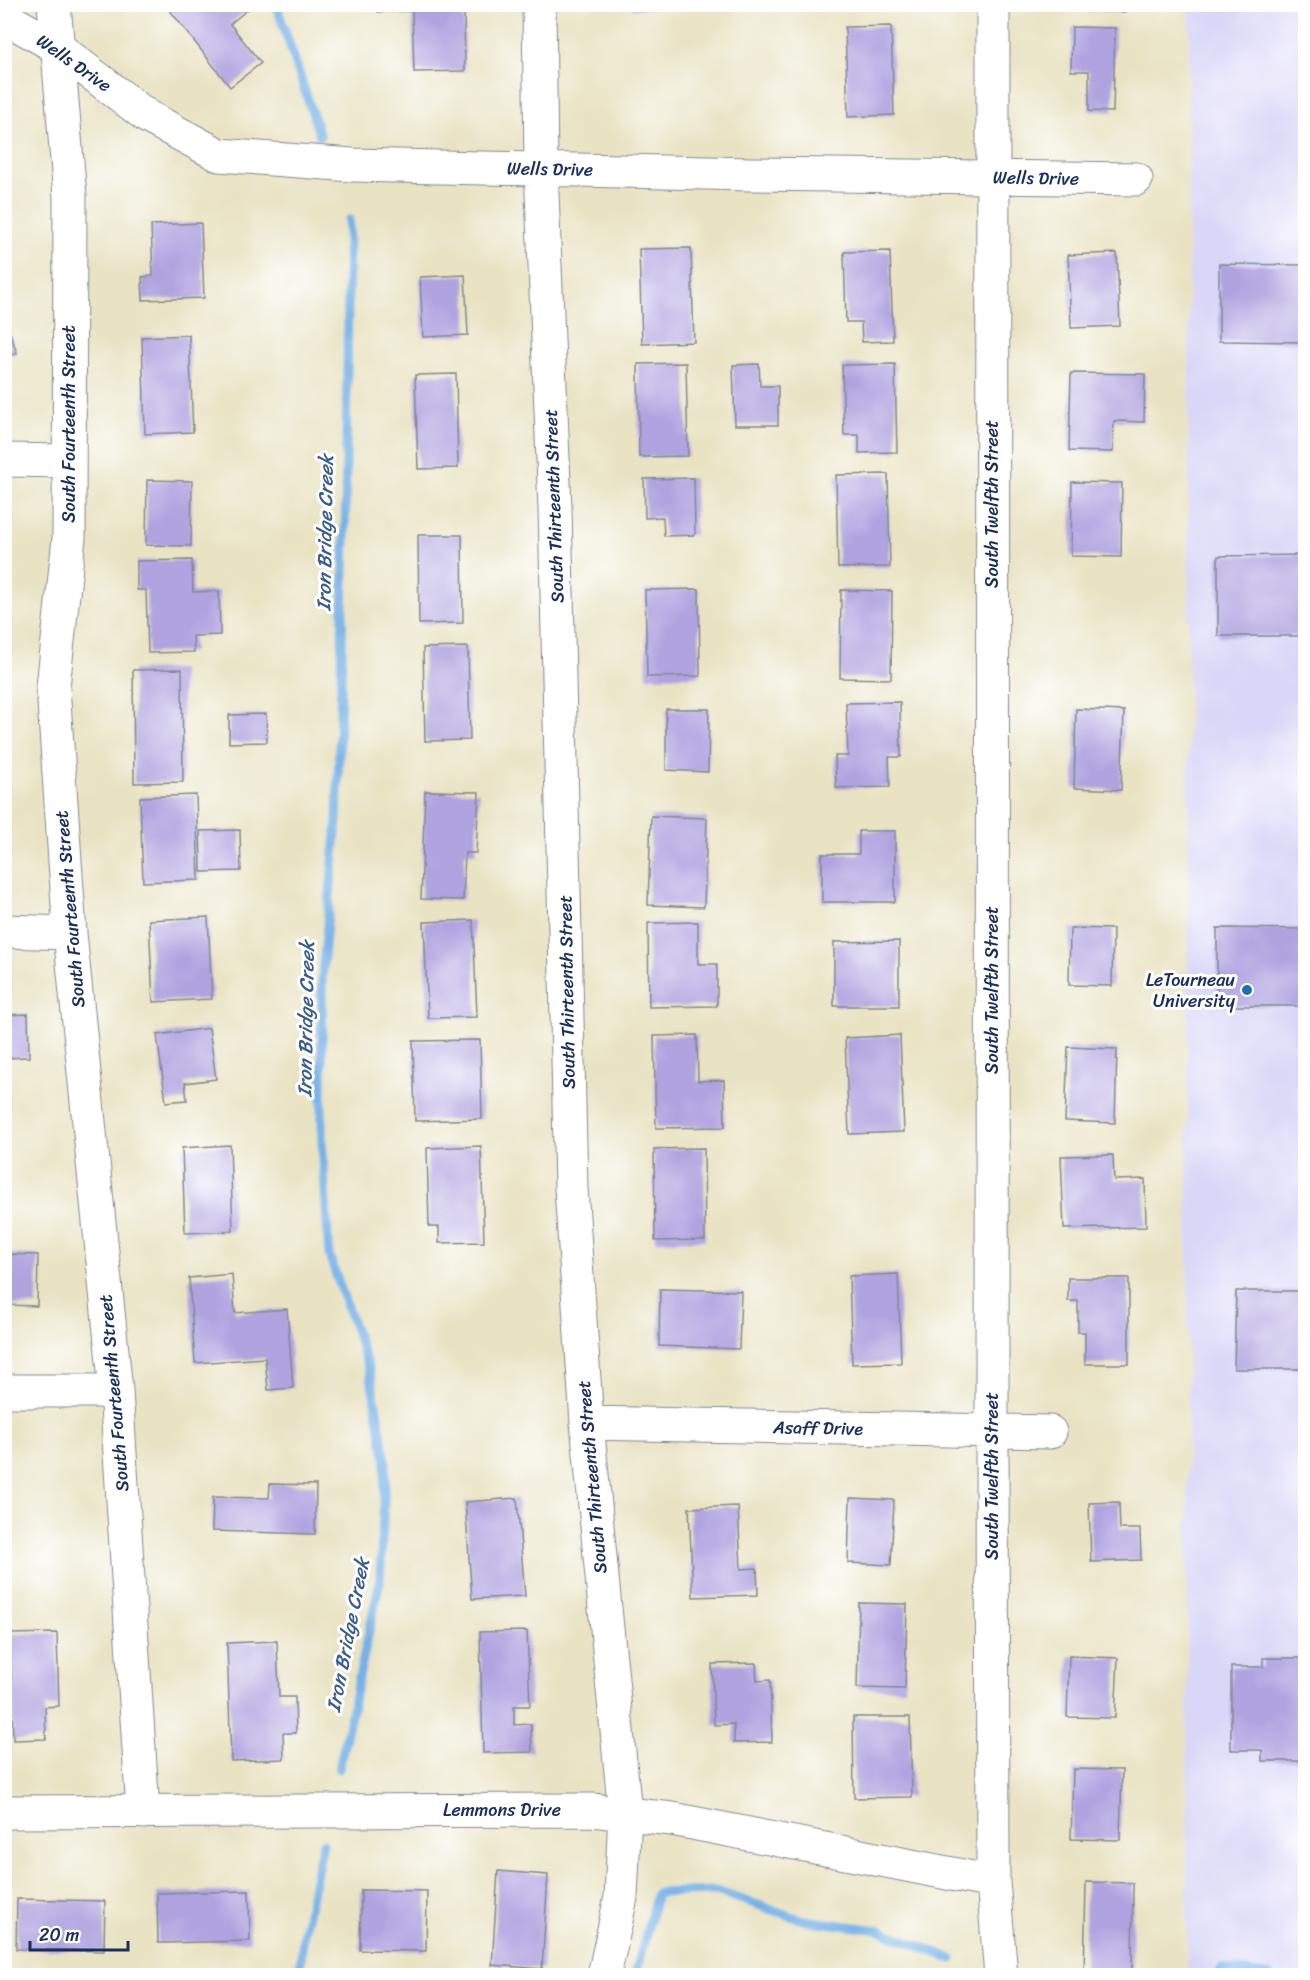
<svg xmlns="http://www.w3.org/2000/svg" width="1310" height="1980" font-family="Sriracha,sans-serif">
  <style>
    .built { fill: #d9d6f7 }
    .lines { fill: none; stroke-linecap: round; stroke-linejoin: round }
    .stream { stroke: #75b1e7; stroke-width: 9 }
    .building { fill: #afa3e0 }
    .minor-casing { stroke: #828990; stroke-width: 35 }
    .minor { stroke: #fff; stroke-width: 33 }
    .poi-dot { fill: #1f6fb2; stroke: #fff; stroke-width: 2 }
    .labels { text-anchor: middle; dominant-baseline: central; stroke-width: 6; stroke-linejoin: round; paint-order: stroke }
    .street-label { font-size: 18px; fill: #1b2f5e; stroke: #fff }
    .poi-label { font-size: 18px; fill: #1b2f5e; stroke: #fff; text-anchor: end }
    .water-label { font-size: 20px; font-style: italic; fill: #3a5c8e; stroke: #fff }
  </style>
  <rect width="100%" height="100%" fill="#fff"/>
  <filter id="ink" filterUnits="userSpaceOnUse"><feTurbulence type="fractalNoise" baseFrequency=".0167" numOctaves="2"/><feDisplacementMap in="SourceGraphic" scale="12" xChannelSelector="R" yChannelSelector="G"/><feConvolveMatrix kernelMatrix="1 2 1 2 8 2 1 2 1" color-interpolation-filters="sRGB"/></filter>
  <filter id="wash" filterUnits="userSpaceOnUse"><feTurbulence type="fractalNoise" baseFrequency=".008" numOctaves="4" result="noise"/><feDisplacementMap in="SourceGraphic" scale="24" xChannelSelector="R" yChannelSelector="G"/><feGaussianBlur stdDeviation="1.35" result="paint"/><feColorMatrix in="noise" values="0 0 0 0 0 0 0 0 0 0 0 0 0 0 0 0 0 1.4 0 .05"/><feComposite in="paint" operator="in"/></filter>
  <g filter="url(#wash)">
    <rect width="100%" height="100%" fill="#e9e3c3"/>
    <!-- built -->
    <path class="built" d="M1189 5H1305V1975H1187Z"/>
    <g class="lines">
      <!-- stream -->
      <path class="stream" d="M276 4 320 136
        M339 1769 380 1581 386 1461 370 1372 329 1255 322 1138V976L337 823 345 540 349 220
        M299 1976 304 1932 323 1843
        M635 1976 657 1893 716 1891 803 1920 879 1930 952 1959
        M1218 1976 1222 1968 1269 1976"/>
    </g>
    <g id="blocks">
      <!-- building -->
      <path class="building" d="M165 4H254L230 24 261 63 230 87Z
        M377 4H464L465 71 414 72 412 11 378 12Z
        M632 4H696V7L632 9Z
        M835 4H891V7L835 8Z
        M1072 4H1124V12L1072 10Z
        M891 26 894 115 848 117 845 27Z
        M1072 27 1115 28 1113 112 1089 111V71H1071Z
        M201 223 204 298 143 300 142 277 153 276 151 225Z
        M691 248 694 342 642 344 639 249Z
        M890 251 893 341 862 342 861 322H846L844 252Z
        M1117 253 1120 326 1071 328 1068 255Z
        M1219 264 1306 265V342L1219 341Z
        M465 275 468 335 423 337 420 277Z
        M4 316 17 353 4 358Z
        M189 335 193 432 145 434 142 337Z
        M686 363 688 456 639 457 638 364Z
        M759 364 760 386H778V425H735L733 365Z
        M895 364 897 452 859 453V435H844L842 365Z
        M1071 373 1145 374 1144 422 1114 421 1113 452 1069 451Z
        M456 374 458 468 418 469 415 375Z
        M888 474 890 567 838 568 836 475Z
        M694 478 695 535 664 536 663 517 645 518 644 479Z
        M147 480 192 481 191 546 146 545Z
        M1072 482 1122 483 1121 557 1071 556Z
        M418 535H462L463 623 419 624Z
        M1306 555V636H1218V556Z
        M192 560 193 592 219 591 220 635 193 636 194 652 148 653 146 590H137V561Z
        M699 589 700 676 647 677 645 590Z
        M841 590 892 591 891 679 840 678Z
        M468 647 470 740 425 741 423 648Z
        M182 669 183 782 134 783 133 670Z
        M900 702 901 757H889L890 787 836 788 835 756H848L846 703Z
        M666 709H709L708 772 666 770Z
        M1076 709 1124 711 1121 790 1074 788Z
        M266 714 267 742 229 743V715Z
        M425 791 479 792 476 853H465L463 900 421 899Z
        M196 795 199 880 143 882 140 797Z
        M651 816 707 818 704 907 648 905Z
        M240 830 241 871 201 872 200 831Z
        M859 831H895V902H822V854H859Z
        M208 917 212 999 153 1002 149 920Z
        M473 920 477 1017 428 1018 424 922Z
        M698 922V964H717V1006L649 1007 648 923Z
        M1070 928 1113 929 1112 986 1069 985Z
        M1217 928 1306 929V1006H1217Z
        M899 941V1006H834V942Z
        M28 1014 29 1057 5 1058V1015Z
        M209 1028 216 1079 185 1083 187 1100 166 1102 157 1035Z
        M697 1035 698 1081 724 1080 725 1127 656 1128 654 1036Z
        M900 1035 904 1132 849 1134 845 1038Z
        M480 1040 482 1119 415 1121 413 1041Z
        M1068 1047 1117 1049 1115 1123 1065 1121Z
        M230 1145 233 1231 185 1233 182 1148Z
        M481 1146 484 1242 439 1243V1227H429L427 1148Z
        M704 1148 705 1240 655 1241 654 1149Z
        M1113 1155 1114 1180 1145 1179 1146 1227 1064 1229 1061 1156Z
        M4 1254 38 1255 37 1306 4 1305Z
        M232 1274 235 1313 287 1309 293 1388 268 1390 265 1358 195 1363 189 1278Z
        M898 1274 901 1363 852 1364 849 1276Z
        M1068 1278H1129V1364H1085V1332H1078V1301H1068Z
        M660 1289 741 1291 739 1349 659 1346Z
        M1236 1291H1306V1369H1234Z
        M270 1484 316 1485 315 1534 212 1531 213 1497 269 1498Z
        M517 1498 525 1596 472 1599 465 1502Z
        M850 1498 894 1500 891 1565 848 1563Z
        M1119 1502 1120 1529H1140L1141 1560 1091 1562 1089 1503Z
        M738 1506 741 1569 757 1568 758 1595 693 1597 689 1508Z
        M859 1603 907 1604 905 1689 857 1688Z
        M527 1631 530 1706H514V1725L531 1724 532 1752 483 1753 480 1632Z
        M57 1633 59 1706 45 1707 46 1739 13 1740 10 1634Z
        M277 1641 279 1697H295L296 1733H283L284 1759 231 1761 227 1643Z
        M1069 1656 1118 1658 1115 1718 1067 1717Z
        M1263 1658H1306V1761H1262V1750H1231V1667H1263Z
        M756 1663 757 1681 770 1680 772 1742 734 1743V1724L714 1725 712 1664Z
        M853 1717H910L912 1797 854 1798Z
        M1073 1769 1122 1770 1120 1840 1071 1839Z
        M498 1871 548 1875 542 1969 492 1965Z
        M1086 1882 1133 1883 1132 1976 1084 1975Z
        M361 1890 427 1891 426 1951 360 1950Z
        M249 1891 250 1941 158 1943 157 1893Z
        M17 1899 105 1901 104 1951 16 1949Z"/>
    </g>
  </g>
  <g filter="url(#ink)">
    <use href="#blocks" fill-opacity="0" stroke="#828990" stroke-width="1.5"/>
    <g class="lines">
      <defs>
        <path id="minor" d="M54 4 70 197 69 538 53 687 70 933 116 1391 143 1812
          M539 4 541 169 555 508 571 1188 587 1423 625 1813 621 1897 604 1976
          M993 4 992 1432 993 1882 1001 1976
          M4 17 57 47 148 117 219 155 352 165 751 174 1136 179
          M4 460 69 461
          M4 931 70 933
          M4 1391H116
          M587 1423 1050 1432
          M4 1812 592 1810 672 1819 993 1882"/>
      </defs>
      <!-- minor casing -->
      <use href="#minor" class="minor-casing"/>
      <!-- minor -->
      <use href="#minor" class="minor"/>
    </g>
  </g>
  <!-- markers -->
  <circle class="poi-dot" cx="1247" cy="990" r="6"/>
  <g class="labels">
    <!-- street labels -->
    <g class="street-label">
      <text transform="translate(74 63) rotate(35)">Wells Drive</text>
      <text transform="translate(550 169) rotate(1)">Wells Drive</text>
      <text transform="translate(1036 178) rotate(1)">Wells Drive</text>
      <text transform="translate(69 424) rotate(-90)">South Fourteenth Street</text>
      <text transform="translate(992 504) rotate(-90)">South Twelfth Street</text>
      <text transform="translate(554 506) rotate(-92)">South Thirteenth Street</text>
      <text transform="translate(70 909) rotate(-95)">South Fourteenth Street</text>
      <text transform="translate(992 990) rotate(-90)">South Twelfth Street</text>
      <text transform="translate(567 992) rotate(-91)">South Thirteenth Street</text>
      <text transform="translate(114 1393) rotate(-95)">South Fourteenth Street</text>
      <text transform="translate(818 1428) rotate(1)">Asaff Drive</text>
      <text transform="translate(992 1476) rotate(-90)">South Twelfth Street</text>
      <text transform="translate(592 1477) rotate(-95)">South Thirteenth Street</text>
      <text x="502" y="1810">Lemmons Drive</text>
    </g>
    <!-- poi labels -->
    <g class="poi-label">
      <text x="1235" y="980">LeTourneau<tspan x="1235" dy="21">University</tspan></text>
    </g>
    <!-- water labels -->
    <g class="water-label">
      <text transform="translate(325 533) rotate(-89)">Iron Bridge Creek</text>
      <text transform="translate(306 1019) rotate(-89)">Iron Bridge Creek</text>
      <text transform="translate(348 1635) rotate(-79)">Iron Bridge Creek</text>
    </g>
  </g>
  <!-- margin -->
  <rect width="1310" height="1980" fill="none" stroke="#fff" stroke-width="24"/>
  <!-- scale -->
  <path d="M30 1941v9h98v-9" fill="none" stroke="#1b2f5e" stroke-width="3"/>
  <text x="39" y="1941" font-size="18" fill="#1b2f5e" stroke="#ffffff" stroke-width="4.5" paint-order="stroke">20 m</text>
</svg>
